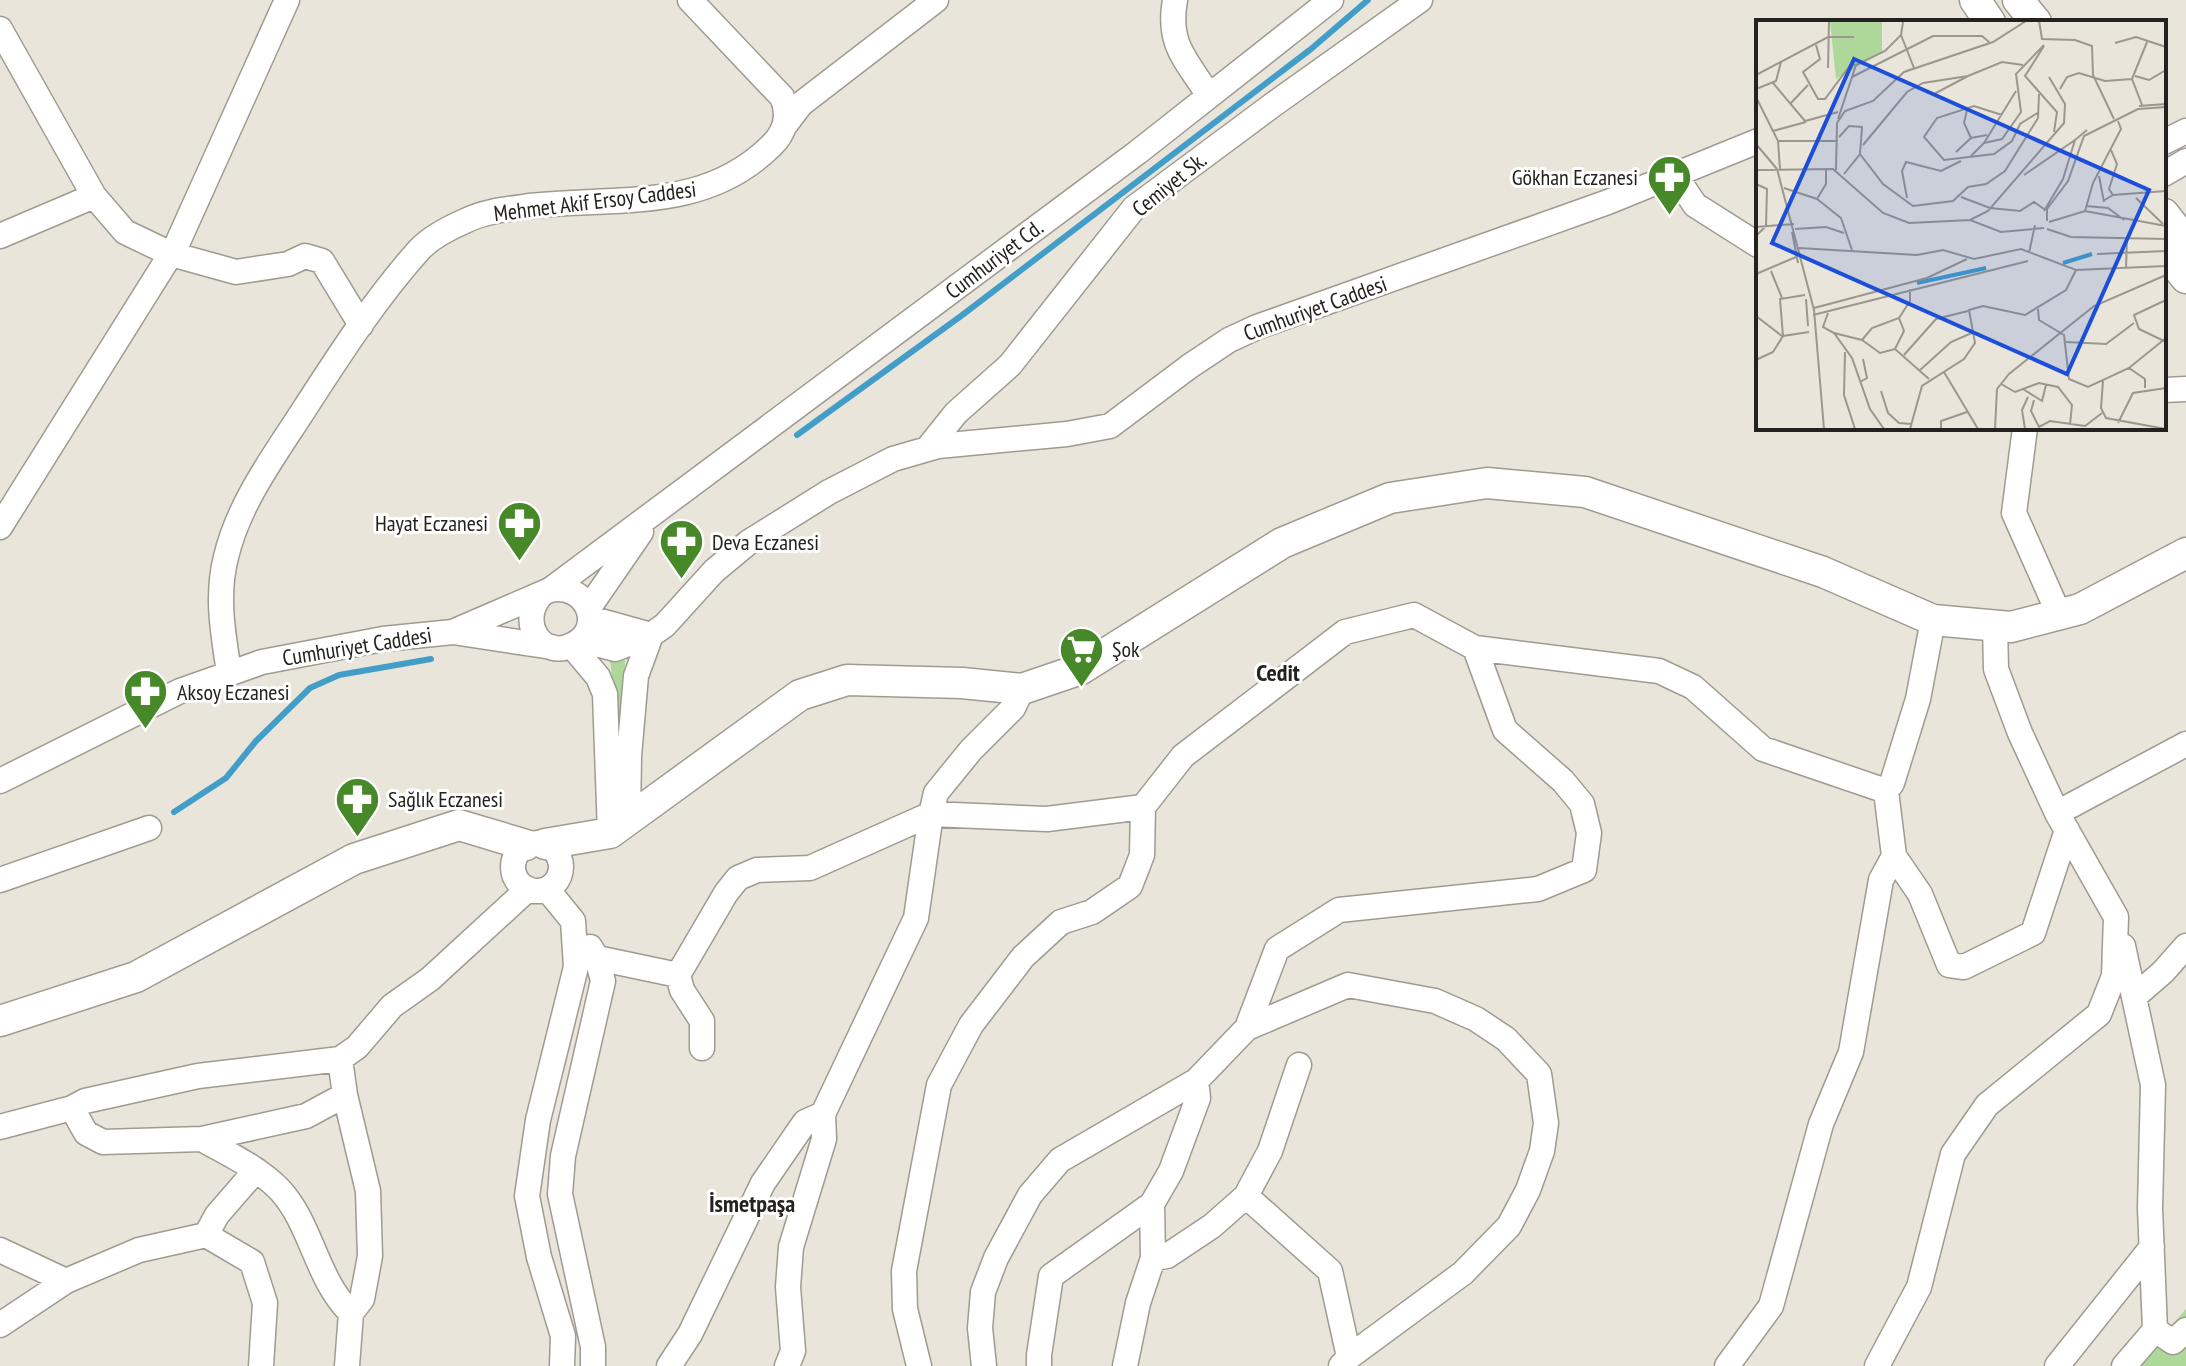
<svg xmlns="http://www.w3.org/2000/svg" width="2186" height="1366" font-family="'PT Sans Narrow',sans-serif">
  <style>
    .green { fill: #aed89a }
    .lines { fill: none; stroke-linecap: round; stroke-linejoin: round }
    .stream { stroke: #429ec8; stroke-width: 6 }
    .minor-casing { stroke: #9f9b90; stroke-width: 27 }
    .major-casing { stroke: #9f9b90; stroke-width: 33 }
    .minor { stroke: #fff; stroke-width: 24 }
    .major { stroke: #fff; stroke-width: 30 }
    .labels { text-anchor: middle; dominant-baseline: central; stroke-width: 6; stroke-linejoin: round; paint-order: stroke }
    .poi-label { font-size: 22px; fill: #24221e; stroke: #fff; text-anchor: start }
    .street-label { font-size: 22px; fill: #24221e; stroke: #fff }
    .neighbourhood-label { font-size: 24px; font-weight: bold; fill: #24221e; stroke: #fff }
    .inset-river { fill: none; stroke: #429ec8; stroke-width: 4 }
    .inset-road { fill: none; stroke: #9b978f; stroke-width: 2 }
    .view { fill: #1d4ed8; fill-opacity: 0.15; stroke: #1d4ed8; stroke-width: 4 }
    .inset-edge { fill: none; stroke: #24221e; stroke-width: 4 }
  </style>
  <rect width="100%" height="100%" fill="#eae5da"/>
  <!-- green -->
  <path class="green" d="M625 660 621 810 616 705 610 661Z
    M2186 1309V1366H2137Z"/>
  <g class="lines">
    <!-- stream -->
    <path class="stream" d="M797 435 961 316 1311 49 1368 0
      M174 812 226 778 256 741 310 688 339 675 431 659"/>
    <defs>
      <path id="minor" d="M1175 0C1167 45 1186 59 1209 96
        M0 29 94 196 125 232 171 254 236 272 288 264 305 256 322 261 361 325
        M785 125 801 104 936 0
        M2164 142 2186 131
        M2164 174 2186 161
        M1675 175 1695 205 1758 245
        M0 236 94 196
        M2164 390 2186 389
        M2025 428 2014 513 2054 603
        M928 448 956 413 1010 365 1134 208 1274 104 1420 0
        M0 527 177 244 287 0
        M550 590 1138 152 1331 0
        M588 609 641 532
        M590 618 651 635
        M1933 620 1918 699 1892 783 1886 791 1894 856 1920 894 1949 965 1964 967 2033 933 2067 830
        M455 631 550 590C586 582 606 627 574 644 542 662 517 622 541 595
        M580 640 615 649 651 635 665 625 714 571 749 542 829 492 893 459 938 446 1067 434 1110 426 1190 366 1229 340 1257 327 1608 202 1758 141
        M572 646 598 677 605 694 610 833
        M229 672C223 633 216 596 226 557 239 502 275 455 305 408 340 354 376 298 419 250 431 237 449 228 465 221 485 211 508 209 530 206 616 196 703 213 771 146 785 133 790 115 782 97L690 0
        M0 781 180 691 262 662 383 639 453 632 552 647
        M2057 813 2186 744
        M628 820 629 756 636 676 651 635
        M513 867a24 24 0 1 1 48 0a24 24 0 1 1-48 0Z
        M0 880 149 828
        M547 889 573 921 576 967 538 1120 527 1196 539 1257 563 1336 562 1366
        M2123 946 2153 1085 2150 1208 2155 1330 2124 1366
        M590 947 597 958 603 981 563 1156 560 1194 593 1347V1366
        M597 958 678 975 726 893 738 878 757 870 810 868 931 814 1047 819 1143 807
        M678 975 682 990 702 1021V1048
        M2134 997 2163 972 2186 946
        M1247 1028 1277 949 1339 910 1538 889 1584 870 1589 833 1582 804 1563 781 1505 730 1475 648
        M340 1059 345 1095 368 1191 370 1256 362 1299 351 1313 347 1366
        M72 1108 86 1133 103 1142 202 1139 306 1116 345 1095
        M0 1127 72 1108 85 1101 198 1076 340 1059 357 1047 392 1006 430 979 528 889
        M202 1139C228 1154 259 1168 280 1190 312 1225 316 1279 351 1313
        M1246 1196 1330 1271 1349 1357
        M206 1235 217 1215 256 1170
        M0 1250 66 1281
        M1153 1258 1167 1256 1212 1226 1246 1196 1270 1151 1299 1065
        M0 1325 66 1281 139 1250 206 1235 252 1262 265 1303 261 1366
        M2155 1330 2173 1342 2186 1330
        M669 1366 690 1334 763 1183 805 1122 823 1114
        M787 1366 793 1351 788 1287 791 1247 824 1139 823 1114 916 918 931 814 936 793 971 750 1013 708 1022 689
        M919 1366 905 1309 904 1271 939 1085 971 1025 1023 957 1061 922 1092 912 1130 886 1142 855 1143 807 1183 756 1345 632 1414 615 1475 648 1659 671 1693 687 1763 749 1886 791
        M984 1366 980 1328 983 1292 996 1258 1030 1195 1060 1160 1196 1081 1247 1028 1348 985 1435 1001 1476 1019 1506 1039 1539 1074 1546 1123 1542 1151 1528 1190 1509 1226 1463 1273 1349 1357 1341 1366
        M1039 1366V1355L1051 1276 1152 1204 1171 1171 1198 1098 1196 1081
        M1125 1366 1138 1303 1153 1258 1152 1204
        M1727 1366 1771 1306 1821 1124 1851 1052 1881 880 1894 856
        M1877 1366 1919 1287 1953 1154 1987 1105 2099 1014 2114 976 2116 917 2057 813 2020 733 1996 669 1995 626
        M2057 1366 2152 1247"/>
      <path id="major" d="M1975 0 1990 22
        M2018 0 2036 22
        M2164 214 2186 242
        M2164 251 2186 278
        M545 844 610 833 800 695 847 680 962 683 1022 689 1081 669 1282 543 1390 498 1487 483 1585 492 1823 572 1933 620 2011 627 2080 609 2186 553
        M0 1021 136 977 354 859 459 825 526 845"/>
    </defs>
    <!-- minor casing -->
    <use href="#minor" class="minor-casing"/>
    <!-- major casing -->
    <use href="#major" class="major-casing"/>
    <!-- minor -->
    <use href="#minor" class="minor"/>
    <!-- major -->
    <use href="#major" class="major"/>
  </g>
  <!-- icons -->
  <defs>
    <symbol id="pharmacy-pin" viewBox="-11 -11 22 30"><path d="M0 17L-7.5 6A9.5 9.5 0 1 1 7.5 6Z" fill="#478829" stroke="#fff"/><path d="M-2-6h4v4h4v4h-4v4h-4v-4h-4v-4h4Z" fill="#fff"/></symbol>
    <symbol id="supermarket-pin" viewBox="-11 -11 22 30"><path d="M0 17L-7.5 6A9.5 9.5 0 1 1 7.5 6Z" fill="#478829" stroke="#fff"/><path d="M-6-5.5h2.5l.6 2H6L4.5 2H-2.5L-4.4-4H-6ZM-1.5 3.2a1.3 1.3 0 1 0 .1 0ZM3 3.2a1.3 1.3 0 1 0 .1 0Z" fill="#fff"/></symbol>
  </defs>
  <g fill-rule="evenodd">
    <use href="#pharmacy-pin" x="1644" y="152" width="51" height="69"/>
    <use href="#pharmacy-pin" x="494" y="498" width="51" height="69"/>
    <use href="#pharmacy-pin" x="656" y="516" width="51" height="69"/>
    <use href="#supermarket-pin" x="1056" y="624" width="51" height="69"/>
    <use href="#pharmacy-pin" x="120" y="666" width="51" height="69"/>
    <use href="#pharmacy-pin" x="332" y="774" width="51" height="69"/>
  </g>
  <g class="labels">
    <!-- poi labels -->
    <g class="poi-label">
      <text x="1638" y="177" text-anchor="end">Gökhan Eczanesi</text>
      <text x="488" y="523" text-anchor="end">Hayat Eczanesi</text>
      <text x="712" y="542">Deva Eczanesi</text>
      <text x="1112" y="649">Şok</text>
      <text x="177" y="692">Aksoy Eczanesi</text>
      <text x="388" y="799">Sağlık Eczanesi</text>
    </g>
    <!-- street labels -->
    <g class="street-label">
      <text transform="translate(1169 184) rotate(-39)">Cemiyet Sk.</text>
      <text transform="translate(595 201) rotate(-7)">Mehmet Akif Ersoy Caddesi</text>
      <text transform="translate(994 259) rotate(-37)">Cumhuriyet Cd.</text>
      <text transform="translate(1315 308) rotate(-20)">Cumhuriyet Caddesi</text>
      <text transform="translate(357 646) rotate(-9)">Cumhuriyet Caddesi</text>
    </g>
    <!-- neighbourhood labels -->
    <g class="neighbourhood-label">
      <text x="1278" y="672">Cedit</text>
      <text x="752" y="1203">İsmetpaşa</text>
    </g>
  </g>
  <!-- overview -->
  <g transform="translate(1756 20)">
    <rect width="410" height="410" fill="#eae5da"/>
    <path d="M74 1H126V32L80 59Z" fill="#aed89a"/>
    <path class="inset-river" d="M307 243 336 234M161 263 230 248"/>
    <path class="inset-road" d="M135 1H197M283 1 286 19 319 20 336 26 337 55 358 99M147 2 145 15 158 48M359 23 380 17 410 27M60 25 64 39 47 52 62 79H69L95 44 100 45M288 26 269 56 301 92 298 112M72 48 73 1M0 55 72 17H98M379 56 393 60 410 50M96 57 177 16H226L233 22M376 59 386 85M17 63 49 101 82 92M0 69 20 61 25 42M304 69 311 57 323 53 349 61 376 59 391 22M178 74 212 56M0 77 22 121 24 149M34 84 52 65M383 86 410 84M211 90 208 103 215 118M246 95 218 86 181 98 168 117 188 140 238 134 256 121 264 104 283 92M82 99 100 45 129 31 145 15M17 111 50 102M83 117 93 106 106 107 104 134 88 154M22 121H82M228 123 260 71M0 124 21 149M107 125 151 72 167 63 212 56 246 42 267 45M355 130 361 144 353 169 357 175M200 132 215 118 231 115M104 134 127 164 157 186 197 181 212 167 230 164 249 151 282 98 283 74M215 136 228 123 246 119 265 92 260 54 288 25M21 149 58 290 68 409M0 150 77 149 127 193 153 203 214 200 245 212 288 208M80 150 81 103 89 91 117 81 148 52 237 22 270 1M268 155 319 120M343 156 348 182M0 164 11 169 10 206 0 216M28 168 61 179 85 198 96 230M205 177 234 188 264 191 278 182 288 189M151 178 146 151 150 142 185 151 205 141M380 178 407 204M61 179 70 164V149M347 181 357 175 410 171M330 186 352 188 368 200M288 191 307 159 319 120 331 110M329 191 337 163 365 109 362 101M214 200 232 191 308 103 309 84 293 57M291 201V189L312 161 328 116 382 89 410 87M293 202 329 191 410 206M0 207 38 204M39 209 70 207 88 213M291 209 315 217 410 219M36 212 42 243M43 228 161 235 187 230 218 239 265 229 320 250 410 246M273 233 279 205M341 234 410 231M370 248 371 217M15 251 26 278M0 254 40 237M50 279 52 306M410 280 378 295 383 309 410 322M58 288 171 258 211 239M282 289 283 300 308 315 313 359 332 367 373 348 410 318M72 293 67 307 78 313 96 338 114 389 128 409M57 295 272 241M0 296 26 316M78 313 106 320 124 333 139 329 173 359M27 316 24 279 49 275M106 320 116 308 143 298 154 281V269M310 322 350 324 378 303M139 329 148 311 143 298M89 332 88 375 99 409M148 335 180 299 212 291M0 340 17 332 27 316 53 312M373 348 389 359V368M163 351 195 322 218 312M188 352 222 409M347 361 345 388 350 398 410 409M104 362 111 358 107 339M245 364 259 372 283 363 302 367 316 385 314 405M267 369 286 381 290 365M125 371 132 393 143 403 156 404M278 380 275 391 283 407 294 401 329 406 346 393M362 403 377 373 410 368M154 409 166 366 208 339 219 323 213 290 227 286 269 295 310 270 320 250M185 409V401L211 392M239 409 241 369 253 354 338 286 410 255M269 409 266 390 272 377"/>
    <path class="view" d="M98 39 393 170 311 354 16 223Z"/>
    <rect width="410" height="410" class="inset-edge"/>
  </g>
</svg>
